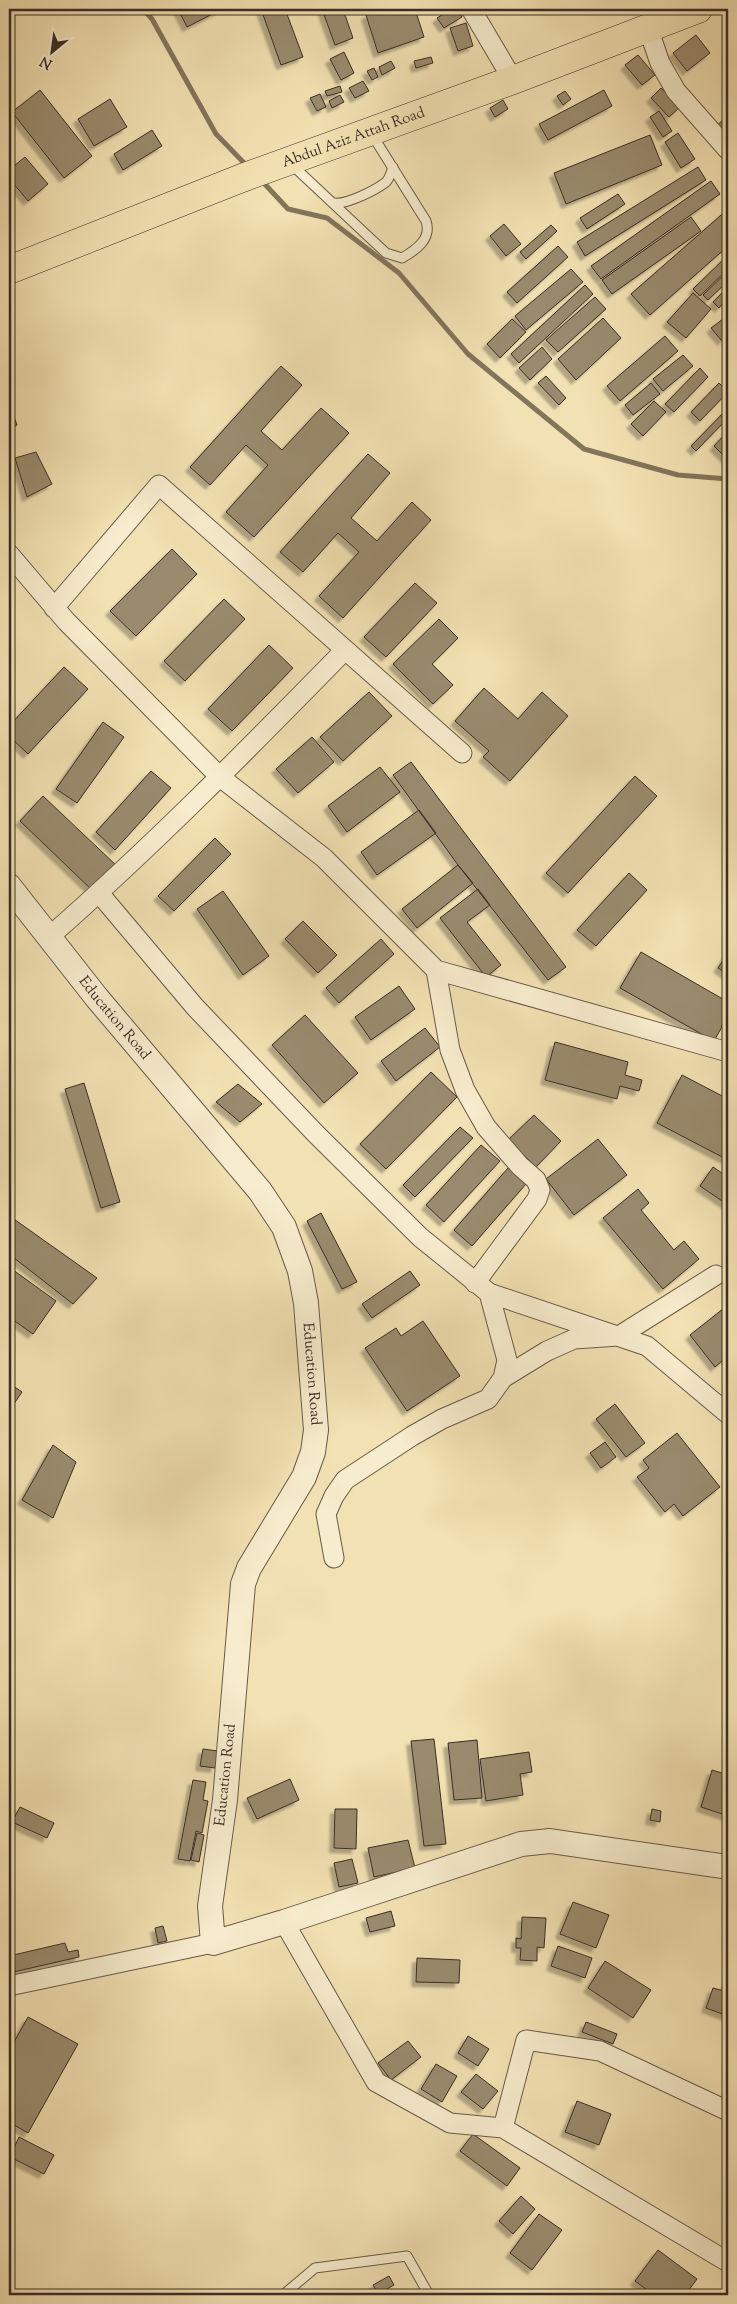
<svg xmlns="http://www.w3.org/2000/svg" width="737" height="2304" font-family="'Sorts Mill Goudy',serif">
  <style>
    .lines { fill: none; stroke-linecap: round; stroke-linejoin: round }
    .stream { stroke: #83745c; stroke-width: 5 }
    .building { fill: #9a8b6e; stroke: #3a2d24; filter: url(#shadow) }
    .service-casing { stroke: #685a48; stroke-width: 11 }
    .minor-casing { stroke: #685a48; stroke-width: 21 }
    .tertiary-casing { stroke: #685a48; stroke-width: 26 }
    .trunk-casing { stroke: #3a2d24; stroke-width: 29 }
    .service { stroke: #f7eccd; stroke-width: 9 }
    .minor { stroke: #f7eccd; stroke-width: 19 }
    .tertiary { stroke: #f7eccd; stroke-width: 24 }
    .trunk { stroke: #f2e1b2; stroke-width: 28 }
    .labels { text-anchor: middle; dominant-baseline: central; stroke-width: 5; stroke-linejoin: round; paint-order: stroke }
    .street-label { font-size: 15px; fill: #3a2d24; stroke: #f7eccd }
  </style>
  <defs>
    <filter id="shadow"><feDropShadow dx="-4.5" dy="4.5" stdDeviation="1" flood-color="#0004"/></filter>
  </defs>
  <rect width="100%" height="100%" fill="#f2e1b2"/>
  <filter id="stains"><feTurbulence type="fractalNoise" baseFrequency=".004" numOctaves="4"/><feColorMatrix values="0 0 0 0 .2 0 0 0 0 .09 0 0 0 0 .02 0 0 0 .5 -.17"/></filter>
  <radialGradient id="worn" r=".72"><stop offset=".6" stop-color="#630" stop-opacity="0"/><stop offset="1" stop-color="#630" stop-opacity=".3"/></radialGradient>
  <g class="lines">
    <!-- stream -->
    <path class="stream" d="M143 9 152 19 216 134 248 167
      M261 180 288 209 327 218 399 273 468 354 584 449 678 475 728 479"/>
  </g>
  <!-- building -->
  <path class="building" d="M178 9H222L187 27Z
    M261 9H285L303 57 281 65Z
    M322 9H343L353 38 335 45Z
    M383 9H415L424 37 378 53 366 15Z
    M452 9H457L462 17 444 28 437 18Z
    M466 23 473 46 458 51 450 28Z
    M696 35 710 53 687 71 673 53Z
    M344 52 354 73 341 80 330 59Z
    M638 55 655 75 642 85 625 65Z
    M431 57 433 63 416 68 414 61Z
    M391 61 395 68 382 75 379 67Z
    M374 68 378 77 372 80 367 71Z
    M363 81 369 91 355 98 349 88Z
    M340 86 342 92 327 96 325 91Z
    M661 88 680 107 669 117 651 98Z
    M40 90 92 156 64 178 12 112Z
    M604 90 612 106 548 140 539 124Z
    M565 91 571 99 563 105 557 96Z
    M320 94 326 107 317 111 310 98Z
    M340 95 344 102 332 108 329 101Z
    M110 99 127 127 94 146 78 119Z
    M503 100 508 109 495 117 490 108Z
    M659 111 672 131 663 137 650 117Z
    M724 119 728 123V145L713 129Z
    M152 130 162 146 123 170 114 154Z
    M678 133 695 159 681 168 665 142Z
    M650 135 662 165 566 204 554 173Z
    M25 157 48 184 28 201 9 178V170Z
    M698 167 706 180 585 256 577 242Z
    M711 181 720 194 601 279 591 266Z
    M618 194 625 204 587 229 580 218Z
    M728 209V229L724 233 728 238V246L650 315 631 294Z
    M691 217 701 231 612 294 602 280Z
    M504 224 521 244 506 256 490 236Z
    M551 225 557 231 526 259 520 252Z
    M558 246 568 257 517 303 507 292Z
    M728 255V269L700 296 693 289Z
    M571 269 583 282 526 330 515 316Z
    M728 271V281L708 300 703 295Z
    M585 285 593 294 519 363 511 354Z
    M728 287V298L719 308 713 302Z
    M693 293 711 309 686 338 667 322Z
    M595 297 606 309 558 352 546 340Z
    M603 318 621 338 576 380 558 359Z
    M512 319 526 332 500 358 487 344Z
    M723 319 728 325V335L722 341 711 328Z
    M665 336 678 351 620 401 607 386Z
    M542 347 552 359 530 380 519 368Z
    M683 355 693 366 663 391 653 379Z
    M281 366 302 385 261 431 282 450 321 408 349 433 254 537 226 512 268 465 246 445 210 485 190 467Z
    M700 368 708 377 674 412 665 404Z
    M546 376 566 398 559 405 538 383Z
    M651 383 660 394 633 415 625 405Z
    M719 383 728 392 700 421 691 412Z
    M654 401 666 412 643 436 631 424Z
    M9 403 17 425 9 430Z
    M728 408V418L696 451 691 446Z
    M728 431V457L727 459 714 446Z
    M36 452 52 484 27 497 15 458Z
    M368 454 390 473 351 518 377 541 412 502 431 520 343 618 319 596 359 552 338 533 303 572 280 552Z
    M172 549 197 574 136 636 110 611Z
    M415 583 437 603 386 657 364 637Z
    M224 599 245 619 185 681 164 661Z
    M439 619 458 638 432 664 453 685 433 704 393 664Z
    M269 645 293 668 232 731 208 709Z
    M64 667 88 689 28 754 9 736V726Z
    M484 688 518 719 542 692 568 716 510 781 483 757 489 751 455 721Z
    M369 692 392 716 343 761 320 737Z
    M103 722 124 737 77 803 56 789Z
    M312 737 334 762 298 793 276 769Z
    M411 762 566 967 548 980 458 865 393 775Z
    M380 767 400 792 347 832 328 806Z
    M151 771 171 788 115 850 96 832Z
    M635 776 657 796 568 893 546 873Z
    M43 796 118 867 94 892 20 821Z
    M419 810 436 833 377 875 361 852Z
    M215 838 231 854 174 911 158 896Z
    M458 865 473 883 417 928 402 909Z
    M629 873 647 890 596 946 577 930Z
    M478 889 490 905 467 922 501 965 486 977 440 918Z
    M223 891 269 956 243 975 197 909Z
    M303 921 337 955 318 973 285 939Z
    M381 939 394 954 339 1003 326 988Z
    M641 952 728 1002V1016L714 1041 620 988Z
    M728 953V975L718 968Z
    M399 986 415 1009 371 1040 355 1017Z
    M305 1015 358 1073 324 1103 272 1045Z
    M425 1028 440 1047 396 1081 381 1061Z
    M555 1042 628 1062 625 1075 642 1080 639 1091 620 1086 617 1099 545 1080Z
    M431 1072 457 1097 386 1169 360 1144Z
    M682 1075 728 1099V1160L657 1123Z
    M84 1083 120 1202 101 1208 65 1089Z
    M238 1084 262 1104 240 1122 216 1102Z
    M534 1115 561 1141 536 1167 508 1140Z
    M460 1127 473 1138 415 1197 403 1185Z
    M598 1139 627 1175 574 1215 546 1179Z
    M481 1145 500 1161 444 1222 426 1205Z
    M713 1167 728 1177V1205L700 1186Z
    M508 1168 526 1184 472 1246 454 1230Z
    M638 1189 649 1203 641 1210 674 1250 684 1241 699 1259 663 1289 603 1218Z
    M321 1213 357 1282 342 1289 307 1221Z
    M11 1217 97 1278 73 1304 9 1254V1219Z
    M9 1267 56 1301 33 1334 9 1317Z
    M410 1271 420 1285 372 1318 362 1304Z
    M728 1305V1356L715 1367 690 1335Z
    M423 1321 460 1376 407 1411 365 1348 396 1328 401 1336Z
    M9 1383 22 1392 9 1411Z
    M615 1404 645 1443 626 1457 596 1419Z
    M677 1433 720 1487 683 1516 674 1504 665 1512 637 1477 649 1468 643 1460Z
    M605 1442 616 1457 601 1468 590 1453Z
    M53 1445 76 1462 53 1518 22 1500Z
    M434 1739 446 1844 424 1846 411 1741Z
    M477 1740 482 1798 454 1800 448 1743Z
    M203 1749 218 1751 215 1768 200 1766Z
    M529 1752 532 1772 520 1774 523 1795 486 1801 480 1759Z
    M712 1770 728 1775V1816L701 1807Z
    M290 1779 299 1800 257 1819 247 1798Z
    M193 1780 206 1782 203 1800 208 1801 202 1833 196 1831 190 1861 178 1859Z
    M20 1807 54 1823 47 1838 12 1822Z
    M335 1809H357L356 1849 334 1848Z
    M652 1809 661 1811 660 1822 650 1820Z
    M197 1833 204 1835 199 1862 191 1860Z
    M408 1840 415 1868 374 1877 368 1848Z
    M352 1859 358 1883 339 1887 334 1863Z
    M573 1902 609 1915 596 1948 560 1934Z
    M391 1911 395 1926 370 1932 366 1918Z
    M522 1917 546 1918 544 1948 537 1947V1961L520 1960 521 1948H516V1938L521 1939Z
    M163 1926 167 1941 158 1943 155 1928Z
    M9 1927H11L14 1945 9 1946Z
    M65 1943 68 1952 78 1950 79 1957 9 1973V1956Z
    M558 1946 592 1958 585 1978 551 1966Z
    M417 1958 460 1960 459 1983 416 1982Z
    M605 1961 651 1990 633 2018 588 1988Z
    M728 1978V2016L706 2008 713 1988 724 1991Z
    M28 2017 78 2044 28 2133 9 2122V2051Z
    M586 2022 617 2034 613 2044 582 2032Z
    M468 2036 489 2049 478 2066 458 2053Z
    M408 2041 421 2057 391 2080 378 2063Z
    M436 2064 457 2076 442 2102 421 2089Z
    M476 2074 498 2091 483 2109 461 2092Z
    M577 2101 611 2114 599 2145 565 2132Z
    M473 2134 520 2168 507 2186 460 2151Z
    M19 2137 54 2155 44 2174 10 2157Z
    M521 2196 535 2209 513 2234 499 2221Z
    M539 2214 562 2230 532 2270 510 2253Z
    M658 2250 697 2279 685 2295H654L635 2281Z
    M389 2276 394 2285 378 2294 373 2285Z"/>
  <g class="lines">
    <defs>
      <path id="service" d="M291 164 386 253 402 258C416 250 432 239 426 221L371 133
        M334 203C346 205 376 190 386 182 390 178 391 172 393 167
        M283 2295 315 2268 407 2256 429 2295"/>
      <path id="minor" d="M471 9 513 80
        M648 28 660 63 676 91 728 150
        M9 554 66 621 220 777 324 858 436 970 728 1052
        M54 608 159 485 462 753
        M99 893 195 1007 316 1134 420 1237 489 1293 647 1346 728 1414
        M49 937C153 846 249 748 345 650
        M436 970 450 1050 465 1090 486 1127 520 1166 536 1180 540 1190 537 1199 475 1283
        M503 1378 547 1351 574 1339 619 1336 716 1275
        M334 1558 326 1514 334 1496 345 1480 412 1436 442 1419 488 1399 503 1378 507 1360 489 1293
        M284 1922 376 2082 450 2123 503 2128
        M9 1986 213 1943
        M728 2111 600 2051 526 2040 503 2128 728 2262"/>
      <g id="tertiary">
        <path id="s1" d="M9 886 97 998 260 1191 284 1227 300 1271 306 1303 316 1430 313 1452 304 1477 249 1568 243 1584 225 1800 210 1906 213 1943 284 1922 521 1844 550 1841 728 1867"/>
      </g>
      <g id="trunk">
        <path id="s2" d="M9 270 242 178 513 80 698 9"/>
      </g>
    </defs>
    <!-- service casing -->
    <use href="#service" class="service-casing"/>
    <!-- minor casing -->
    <use href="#minor" class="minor-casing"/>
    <!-- tertiary casing -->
    <use href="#tertiary" class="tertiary-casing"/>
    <!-- trunk casing -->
    <use href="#trunk" class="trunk-casing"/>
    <!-- service -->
    <use href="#service" class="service"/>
    <!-- minor -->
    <use href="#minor" class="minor"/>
    <!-- tertiary -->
    <use href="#tertiary" class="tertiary"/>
    <!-- trunk -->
    <use href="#trunk" class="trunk"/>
  </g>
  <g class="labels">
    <!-- street labels -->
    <g class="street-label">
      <text stroke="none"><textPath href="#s2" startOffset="369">Abdul Aziz Attah Road</textPath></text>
      <text stroke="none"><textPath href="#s1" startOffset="169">Education Road</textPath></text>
      <text stroke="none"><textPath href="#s1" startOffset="589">Education Road</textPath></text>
      <text transform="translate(226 1775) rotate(-84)">Education Road</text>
    </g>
  </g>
  <!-- margin -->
  <rect width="737" height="2304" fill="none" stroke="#f2e1b2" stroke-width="30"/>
  <rect x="10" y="10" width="717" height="2284" fill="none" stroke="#3a2d24" stroke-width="2.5"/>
  <rect x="15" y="15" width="707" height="2274" fill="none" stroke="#3a2d24"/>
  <!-- north arrow -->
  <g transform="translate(52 52) rotate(209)" stroke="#f7eccd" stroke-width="4" paint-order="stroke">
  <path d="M0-4L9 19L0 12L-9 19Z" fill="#3a2d24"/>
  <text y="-8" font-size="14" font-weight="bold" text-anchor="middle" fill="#3a2d24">N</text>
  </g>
  <rect width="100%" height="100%" filter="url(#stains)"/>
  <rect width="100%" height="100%" fill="url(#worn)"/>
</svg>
